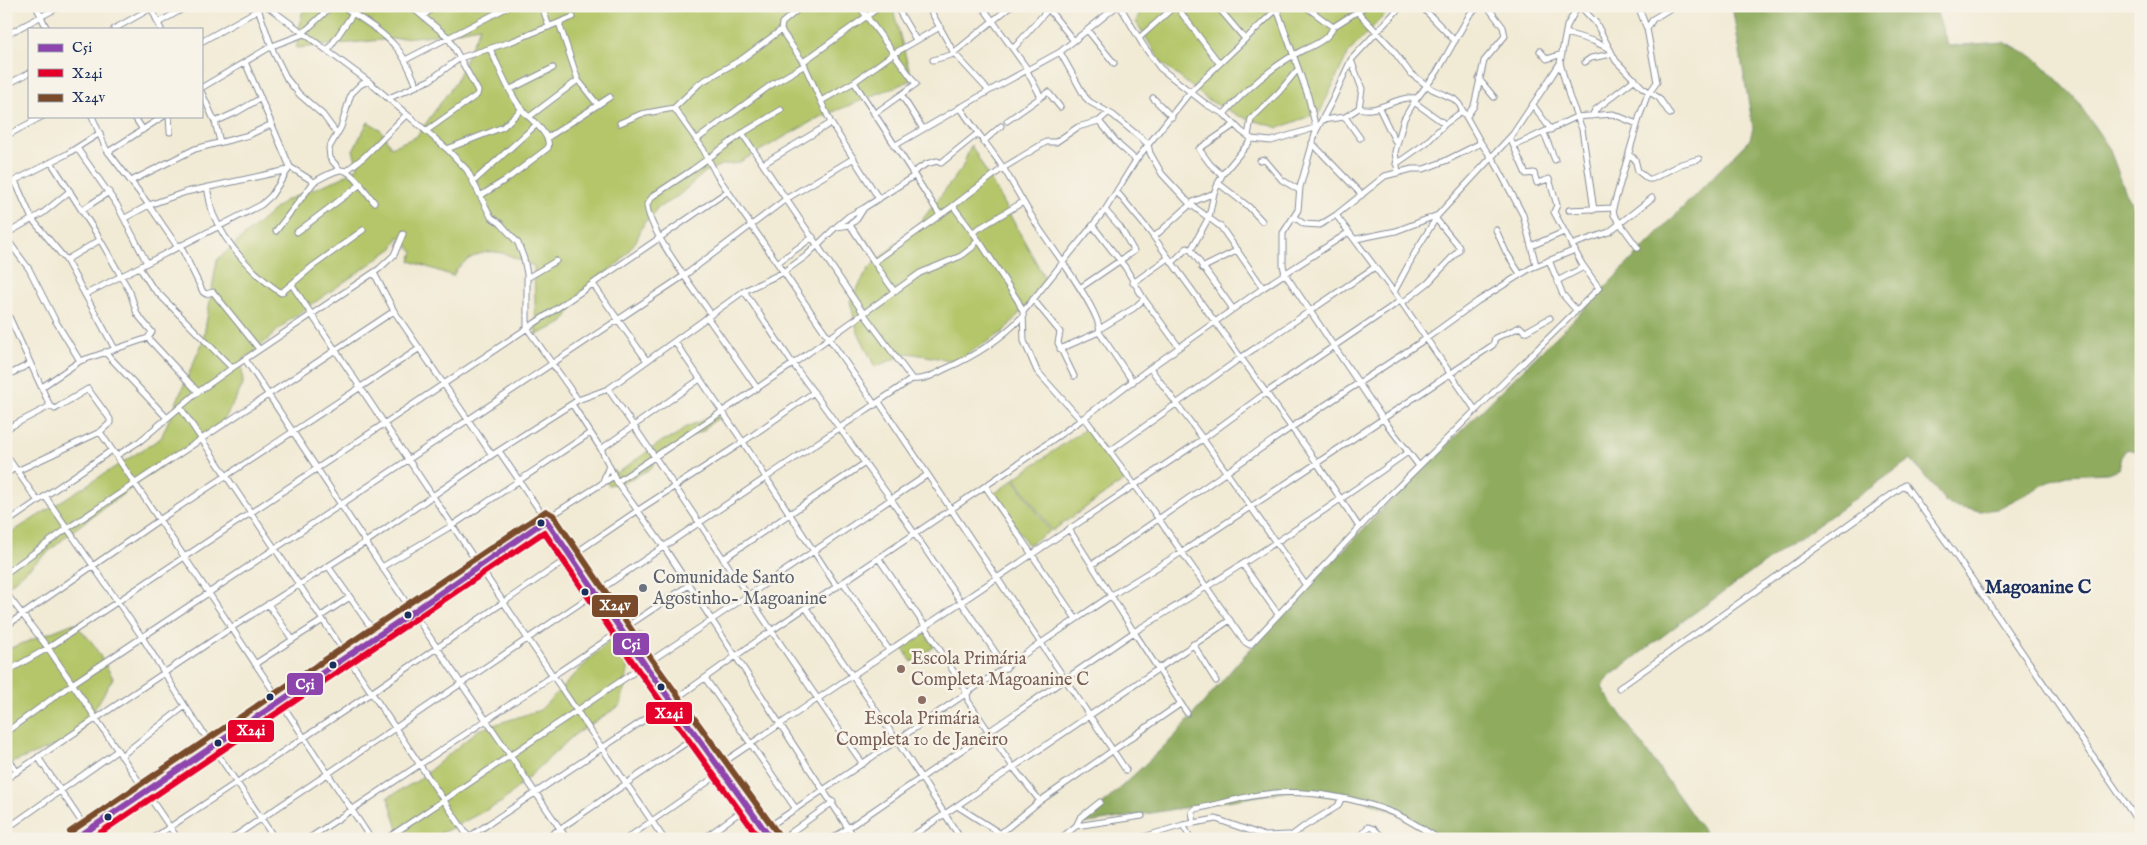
<svg xmlns="http://www.w3.org/2000/svg" width="2147" height="845" font-family="'IM FELL English',serif">
  <style>
    .green { fill: #b4c669; stroke: #687a64 }
    .forest { fill: #8fab5d; stroke: #556d5e }
    .lines { fill: none; stroke-linecap: round; stroke-linejoin: round }
    .minor-casing { stroke: #868c99; stroke-width: 7 }
    .minor { stroke: #fff; stroke-width: 5 }
    .bus-1-casing { stroke: #f7f3e8; stroke-width: 10 }
    .bus-2-casing { stroke: #f7f3e8; stroke-width: 10 }
    .bus-3-casing { stroke: #f7f3e8; stroke-width: 10 }
    .bus-1 { stroke: #8e44ad; stroke-width: 6 }
    .bus-2 { stroke: #e4002b; stroke-width: 6 }
    .bus-3 { stroke: #7a4b2a; stroke-width: 6 }
    .bus-dot { fill: #1b2f5e; stroke: #f7f3e8; stroke-width: 2 }
    .worship-dot { fill: #6b7280; stroke: #f7f3e8; stroke-width: 2 }
    .education-dot { fill: #8d6e63; stroke: #f7f3e8; stroke-width: 2 }
    .labels { text-anchor: middle; dominant-baseline: central; stroke-width: 5; stroke-linejoin: round; paint-order: stroke }
    .worship-label { font-size: 18px; fill: #5b616d; stroke: #f7f3e8; text-anchor: start }
    .education-label { font-size: 18px; fill: #785e54; stroke: #f7f3e8; text-anchor: start }
    .neighbourhood-label { font-size: 19px; font-weight: bold; fill: #1b2f5e; stroke: #f7f3e8 }
    .line-badge { stroke: #f7f3e8; stroke-width: 2 }
    .badge-label { font-size: 14px; text-anchor: middle; font-weight: bold; fill: #fff }
  </style>
  <rect width="100%" height="100%" fill="#f7f3e8"/>
  <filter id="ink" filterUnits="userSpaceOnUse"><feTurbulence type="fractalNoise" baseFrequency=".02" numOctaves="2"/><feDisplacementMap in="SourceGraphic" scale="10" xChannelSelector="R" yChannelSelector="G"/><feConvolveMatrix kernelMatrix="1 2 1 2 8 2 1 2 1" color-interpolation-filters="sRGB"/></filter>
  <filter id="wash" filterUnits="userSpaceOnUse"><feTurbulence type="fractalNoise" baseFrequency=".0096" numOctaves="4" result="noise"/><feDisplacementMap in="SourceGraphic" scale="20" xChannelSelector="R" yChannelSelector="G"/><feGaussianBlur stdDeviation="1.12" result="paint"/><feColorMatrix in="noise" values="0 0 0 0 0 0 0 0 0 0 0 0 0 0 0 0 0 1.4 0 .05"/><feComposite in="paint" operator="in"/></filter>
  <g filter="url(#wash)">
    <rect width="100%" height="100%" fill="#f1ead4"/>
    <!-- green -->
    <path class="green" d="M305 6H892L912 80 818 118 738 163 722 165 705 172 678 196 656 209 652 218 645 221 636 241 621 261 581 292 563 323 536 335 534 266C522 262 508 253 496 252 481 249 458 263 453 276L410 261 413 252 399 236 393 248 288 321 253 353 242 361 243 385 224 420 75 529 6 588V536L161 438 203 341 217 260 284 201 341 178 358 167 353 150 368 122 380 129 391 147 416 137 455 83 480 27 435 35 296 48 302 14Z
      M1142 6H1393L1348 53 1320 112 1279 128 1239 116 1208 100 1162 63 1136 22Z
      M971 145 1047 282 1003 332 956 361 908 353 875 367 857 330 850 301 869 268 922 220 962 168Z
      M717 411 723 414 722 416 708 425 703 431 684 439 676 448 655 460 652 468 622 483 608 485 602 475 608 468 617 473 664 440 674 437 686 427 701 421Z
      M1088 427 1125 480 1052 531 1015 478Z
      M1014 479 1050 531 1028 545 994 494Z
      M74 623 92 642 113 678 78 737 6 765V650Z
      M627 630 641 634V652L630 661 621 705 574 735 502 802 430 839H401L388 797 417 781 478 730 540 710 605 644Z
      M924 631 934 647 912 662 901 646Z"/>
    <!-- forest -->
    <path class="forest" d="M1732 6H1938L1937 13 1948 46 2004 42 2037 59 2075 98 2109 148 2126 193 2135 209 2141 234V458L2136 451 2128 449 2123 453 2119 469 2107 473 2066 475 2049 482 1997 509 1981 511 1956 507 1945 501 1911 459 1680 623 1610 676 1602 687 1606 694 1709 839H1445L1403 814 1364 800 1289 791 1082 824 1175 736 1240 660 1385 506 1568 325 1750 139 1753 128Z"/>
  </g>
  <g filter="url(#ink)">
    <g class="lines">
      <defs>
        <path id="minor" d="M36 6 47 29
          M257 6 274 53 287 79 299 94 323 115 337 134
          M267 6 368 81 447 149 467 170 491 217 500 223 518 243 524 259 527 274V328L578 400
          M342 6C360 18 382 31 396 47 406 58 411 73 417 86
          M402 6 405 8 409 6
          M410 6 448 37 478 91 477 95 426 131
          M542 6 549 27
          M802 6 782 23 781 30 803 62 831 123 879 199
          M859 6 916 84 874 114
          M896 6 916 40
          M982 6 1028 70
          M1046 6 1074 41
          M1120 6 1143 45 1160 68 1207 105 1224 114 1241 131 1252 139 1271 141 1318 127
          M1176 6 1219 63
          M1217 6 1245 39
          M1305 6 1333 27
          M1352 6 1390 46 1410 73 1432 89 1454 99 1459 104 1481 143 1496 164 1523 215 1536 265
          M1401 6 1351 60 1332 101 1316 131 1300 187 1298 210 1283 233V265L1285 274 1383 419 1419 466
          M1421 6 1455 41
          M1580 6 1596 23 1616 61 1643 88 1659 98 1670 114
          M152 9 158 23
          M1277 9 1308 96 1316 128
          M423 16 435 6
          M559 23 578 80 598 105
          M114 29 155 6
          M161 29 158 23 188 6
          M1647 29 1653 19 1674 6
          M1088 31 1114 63
          M303 33 332 6
          M1566 33 1593 41 1610 49
          M6 35 61 6
          M1139 38 1175 6
          M201 42 258 10
          M1013 49 1051 6
          M328 50 358 6
          M1540 51 1547 59 1562 54
          M1060 52 1085 97 1090 102 1113 115 1148 144 1150 153 1162 174 1190 204 1221 227 1263 288
          M405 60 510 6
          M933 60 951 55 1011 6
          M245 62 290 167 314 182C321 178 331 172 340 170 351 168 367 194 374 202
          M803 62 881 6
          M1585 62 1591 58 1612 54
          M1560 63 1569 96 1582 129 1594 210
          M1027 71 1041 97
          M1479 79 1494 97
          M854 82 940 215
          M6 85 29 73
          M201 88 272 46 304 34
          M511 89 553 68
          M201 91 215 122
          M989 91 1060 52 1117 6
          M902 96 923 129
          M389 98 430 80 460 58 510 42 573 17
          M1153 98 1172 117
          M821 101 854 82 893 54 940 27
          M1414 102 1445 124
          M1533 105 1551 130
          M960 107C974 129 990 148 1004 169 1016 189 1027 209 1039 228 1050 245 1104 316 1099 332L1133 382
          M674 108 703 149 716 174 875 405
          M1359 108C1380 114 1396 95 1417 98
          M1379 108 1397 145
          M1224 114C1244 91 1275 64 1303 50 1313 46 1330 38 1333 27L1366 6
          M92 116 106 149 149 205 125 218
          M134 116 143 130
          M169 116 170 132
          M1467 116 1474 106 1484 61 1505 36 1503 27 1487 6
          M1592 116 1595 110 1635 79
          M529 117 578 80
          M1345 117 1360 138
          M1322 120 1345 117 1359 108 1362 89 1351 60
          M1007 121 1048 92 1060 107
          M1099 121 1119 145 1136 160
          M620 123 641 114 674 108 700 83 742 59 781 30
          M742 133 786 199 854 158
          M1544 133 1555 160
          M6 136 43 116
          M1248 136 1251 119 1279 92 1298 69
          M547 138 610 97
          M696 140 771 85 805 65
          M220 142 215 122 237 112 261 98
          M983 142 1001 126
          M1312 143 1362 195
          M894 146 989 91 954 53 928 6
          M1514 146 1576 117 1613 114 1637 124
          M77 148 117 205 147 263
          M447 149 503 127 522 109
          M108 152 164 116
          M1629 155 1635 159 1638 171 1648 179H1652L1681 164 1699 159
          M1260 161 1265 160 1282 180 1299 190
          M51 162 98 236 130 292 137 314 152 332 148 338
          M763 164 831 123
          M1396 164 1426 143 1445 124 1463 111
          M340 170 330 158 329 148 341 127 351 94 360 85 368 81
          M346 171 364 157 406 115
          M1398 172 1395 152 1404 119 1414 102 1437 72 1470 14 1480 6
          M912 173 926 164 937 161 941 163 977 134
          M1222 175 1210 164 1199 149 1234 125
          M15 181 32 219 66 260 115 349
          M131 181 195 149 249 135 272 124
          M474 181 536 125
          M1218 183 1249 207 1262 221
          M6 185 67 154 100 133
          M207 187C209 196 210 205 213 214 226 245 253 274 281 293L313 266 363 230
          M1117 192 1150 232 1317 463 1493 345 1495 338 1520 327 1525 332 1550 318
          M480 196 507 179 548 148C552 135 531 120 523 111 509 94 500 69 490 49
          M953 206 982 245 1018 301 1023 312 1024 341 1037 371 1081 420
          M82 210 109 192
          M1569 210 1613 208
          M1336 215 1402 303 1476 411
          M1294 217 1304 224 1320 225 1336 215 1385 176 1412 169H1424L1445 161 1481 143
          M850 225 874 262 953 206 1003 168 1046 142H1056L1078 127 1099 121 1108 113
          M1093 226 1125 267 1144 299 1179 347
          M836 227 849 216 864 208
          M1496 230 1506 252 1520 274
          M276 231 314 182
          M297 232 361 184
          M973 232 1023 202
          M6 234 43 213 70 191
          M1154 237 1193 202 1214 193
          M6 238 29 269 55 320 80 361
          M1356 239 1396 231 1438 215
          M180 245 203 292 206 294 213 292 259 349
          M1571 245 1609 232 1652 198
          M177 246 149 205 186 192 288 170
          M1531 246 1564 232
          M1638 248 1614 215 1613 208 1640 115 1647 96 1657 82 1647 29 1638 6
          M1191 250 1209 217 1214 193 1222 175 1252 139
          M1191 250 1233 309
          M66 260 100 240
          M1549 260 1563 295 1576 310
          M874 262 894 291
          M777 263 813 237
          M1172 263 1187 248 1191 250
          M1202 268 1238 250
          M374 273 394 311 492 455
          M527 278 556 261
          M1557 281 1584 267
          M1133 283 1168 258
          M593 284 647 361
          M292 285 528 639 664 839
          M1080 288 1134 251 1120 227 1105 210
          M744 291 793 364 891 499 1006 668
          M1394 292 1417 249 1438 215 1513 134 1551 77 1560 63 1567 26 1578 6
          M86 294 139 267
          M1033 299 1060 332 1058 343 1074 376
          M1402 303 1428 283 1459 250V247L1436 219
          M6 310 50 406
          M1023 312 1105 210 1136 160 1190 92 1280 6
          M711 314C695 290 647 229 647 204L653 196 692 170 746 131 781 110
          M707 317 757 388
          M1101 328 1134 308 1144 299
          M675 342 743 442 837 587
          M1060 349 1099 332
          M105 352 167 418
          M245 359 382 567 567 839
          M232 368 152 287 139 267 261 205 271 196 290 167
          M1150 368 1203 439 1305 584
          M6 376 30 364
          M912 379C924 381 935 374 945 369 975 356 999 341 1022 317
          M42 387 80 361 148 338 198 392
          M608 389C695 513 776 641 863 764
          M879 402 1126 770
          M572 404 601 449 617 482 664 547 848 828 832 839
          M180 407 469 838
          M1084 417 1134 484 1245 642 1250 645 1388 497 1599 288 1582 264 1554 212 1557 205 1549 179 1537 183 1534 173 1526 174 1510 138
          M6 429 50 406 55 409 58 407 88 389 110 419V423L100 432 17 471
          M100 432 208 592 371 839
          M601 449 700 379
          M499 451 645 665 771 839
          M1110 451 1242 357 1375 267
          M6 455 37 500
          M116 456 140 441 198 392 232 368 379 269 394 255 403 234
          M6 474 15 468
          M617 482 793 364 920 273 961 256 973 247 978 239
          M602 484 609 466
          M985 486 1076 619
          M45 496 142 637 185 706 275 839
          M6 523 112 450
          M723 559 865 463
          M879 559 925 626 967 693 968 701 1013 767 1040 801
          M1093 564 1292 427 1427 338 1478 301 1531 268 1575 250
          M1243 565 1278 614
          M328 566 377 636
          M382 567 453 525 590 433
          M6 573 68 528 394 311
          M843 582 889 650
          M6 593 48 648 178 839
          M268 604 292 639
          M806 608 897 741 961 839
          M321 616 350 597
          M6 626 159 520 420 348
          M1193 644 1216 681
          M255 664 323 620
          M6 672 48 648 550 313 728 191
          M705 678 796 809
          M1619 688 1905 485 1952 550 2141 826
          M1187 713 1134 632C1227 575 1319 516 1408 452
          M6 732 75 682 685 275 786 199 864 314 912 379 231 839
          M6 755 17 772
          M121 756 185 706
          M38 757 93 839
          M718 766 1203 439 1267 392 1400 301
          M6 779 231 628 366 542 492 455 578 400 608 389 744 291 784 272 806 256 836 227 850 225 857 219 864 208 914 176
          M957 806 1009 839
          M1194 823 1192 812 1195 809C1218 805 1243 796 1266 794 1308 789 1358 798 1396 814 1411 821 1425 830 1439 839
          M1183 825 1191 839
          M1076 826 1142 816
          M6 829 117 751
          M764 830 1112 595 1182 552 1317 463 1359 527
          M1001 833 1040 801 1180 704
          M1291 836 1303 827 1338 806 1341 799
          M75 839 410 614 538 524 614 476
          M152 839 371 693 637 511 743 442 814 392
          M308 839 689 585
          M386 839 927 475
          M466 839 671 702 771 631 1006 472 1081 420 1150 368 1263 288 1349 232
          M545 839 696 736
          M626 839 722 772
          M703 839 747 807
          M782 839 833 802
          M856 839 848 828 1134 632 1069 529
          M908 839 1230 620
          M1060 839 1076 826 1080 818 1100 802
          M1137 839 1183 825 1216 819 1265 836 1289 835 1294 839
          M1357 839 1368 827 1374 829 1385 839"/>
      </defs>
      <!-- minor casing -->
      <use href="#minor" class="minor-casing"/>
      <!-- minor -->
      <use href="#minor" class="minor"/>
      <defs>
        <path id="bus-1" d="M75 839 410 614 546 520 645 665 771 839"/>
        <path id="bus-2" d="M91 839 544 532 638 670 760 839"/>
        <path id="bus-3" d="M70 832 546 511 553 515 652 660 778 834"/>
      </defs>
      <!-- bus-1 casing -->
      <use href="#bus-1" class="bus-1-casing"/>
      <!-- bus-2 casing -->
      <use href="#bus-2" class="bus-2-casing"/>
      <!-- bus-3 casing -->
      <use href="#bus-3" class="bus-3-casing"/>
      <!-- bus-1 -->
      <use href="#bus-1" class="bus-1"/>
      <!-- bus-2 -->
      <use href="#bus-2" class="bus-2"/>
      <!-- bus-3 -->
      <use href="#bus-3" class="bus-3"/>
    </g>
  </g>
  <!-- markers -->
  <g class="bus-dot">
    <circle cx="541" cy="523" r="4.5"/>
    <circle cx="585" cy="592" r="4.5"/>
    <circle cx="408" cy="615" r="4.5"/>
    <circle cx="333" cy="665" r="4.5"/>
    <circle cx="661" cy="687" r="4.5"/>
    <circle cx="270" cy="697" r="4.5"/>
    <circle cx="218" cy="743" r="4.5"/>
    <circle cx="108" cy="817" r="4.5"/>
  </g>
  <circle class="worship-dot" cx="643" cy="588" r="5"/>
  <g class="education-dot">
    <circle cx="901" cy="669" r="5"/>
    <circle cx="922" cy="700" r="5"/>
  </g>
  <g class="labels">
    <!-- worship labels -->
    <g class="worship-label">
      <text x="653" y="578">Comunidade Santo<tspan x="653" dy="21">Agostinho- Magoanine</tspan></text>
    </g>
    <!-- education labels -->
    <g class="education-label">
      <text x="911" y="659">Escola Primária<tspan x="911" dy="21">Completa Magoanine C</tspan></text>
      <text x="922" y="719" text-anchor="middle">Escola Primária<tspan x="922" dy="21">Completa 10 de Janeiro</tspan></text>
    </g>
    <!-- neighbourhood labels -->
    <g class="neighbourhood-label">
      <text x="2038" y="588">Magoanine C</text>
    </g>
  </g>
  <g class="line-badge">
    <rect x="591" y="594" width="48" height="24" rx="5" fill="#7a4b2a"/>
    <rect x="612" y="632" width="38" height="24" rx="5" fill="#8e44ad"/>
    <rect x="286" y="672" width="38" height="24" rx="5" fill="#8e44ad"/>
    <rect x="645" y="701" width="48" height="24" rx="5" fill="#e4002b"/>
    <rect x="227" y="719" width="48" height="24" rx="5" fill="#e4002b"/>
  </g>
  <g class="badge-label">
    <text x="615" y="610">X24v</text>
    <text x="631" y="649">C5i</text>
    <text x="305" y="689">C5i</text>
    <text x="669" y="718">X24i</text>
    <text x="251" y="735">X24i</text>
  </g>
  <!-- margin -->
  <rect width="2147" height="845" fill="none" stroke="#f7f3e8" stroke-width="25"/>
  <!-- legend -->
  <rect x="28" y="28" width="175" height="90" fill="#f7f3e8" stroke="#9fa5b1"/>
  <rect x="38" y="44" width="25" height="8" fill="#8e44ad" stroke="#9fa5b1"/>
  <text x="72" y="52" font-size="15" fill="#1b2f5e">C5i</text>
  <rect x="38" y="69" width="25" height="8" fill="#e4002b" stroke="#9fa5b1"/>
  <text x="72" y="78" font-size="15" fill="#1b2f5e">X24i</text>
  <rect x="38" y="94" width="25" height="8" fill="#7a4b2a" stroke="#9fa5b1"/>
  <text x="72" y="102" font-size="15" fill="#1b2f5e">X24v</text>
</svg>
